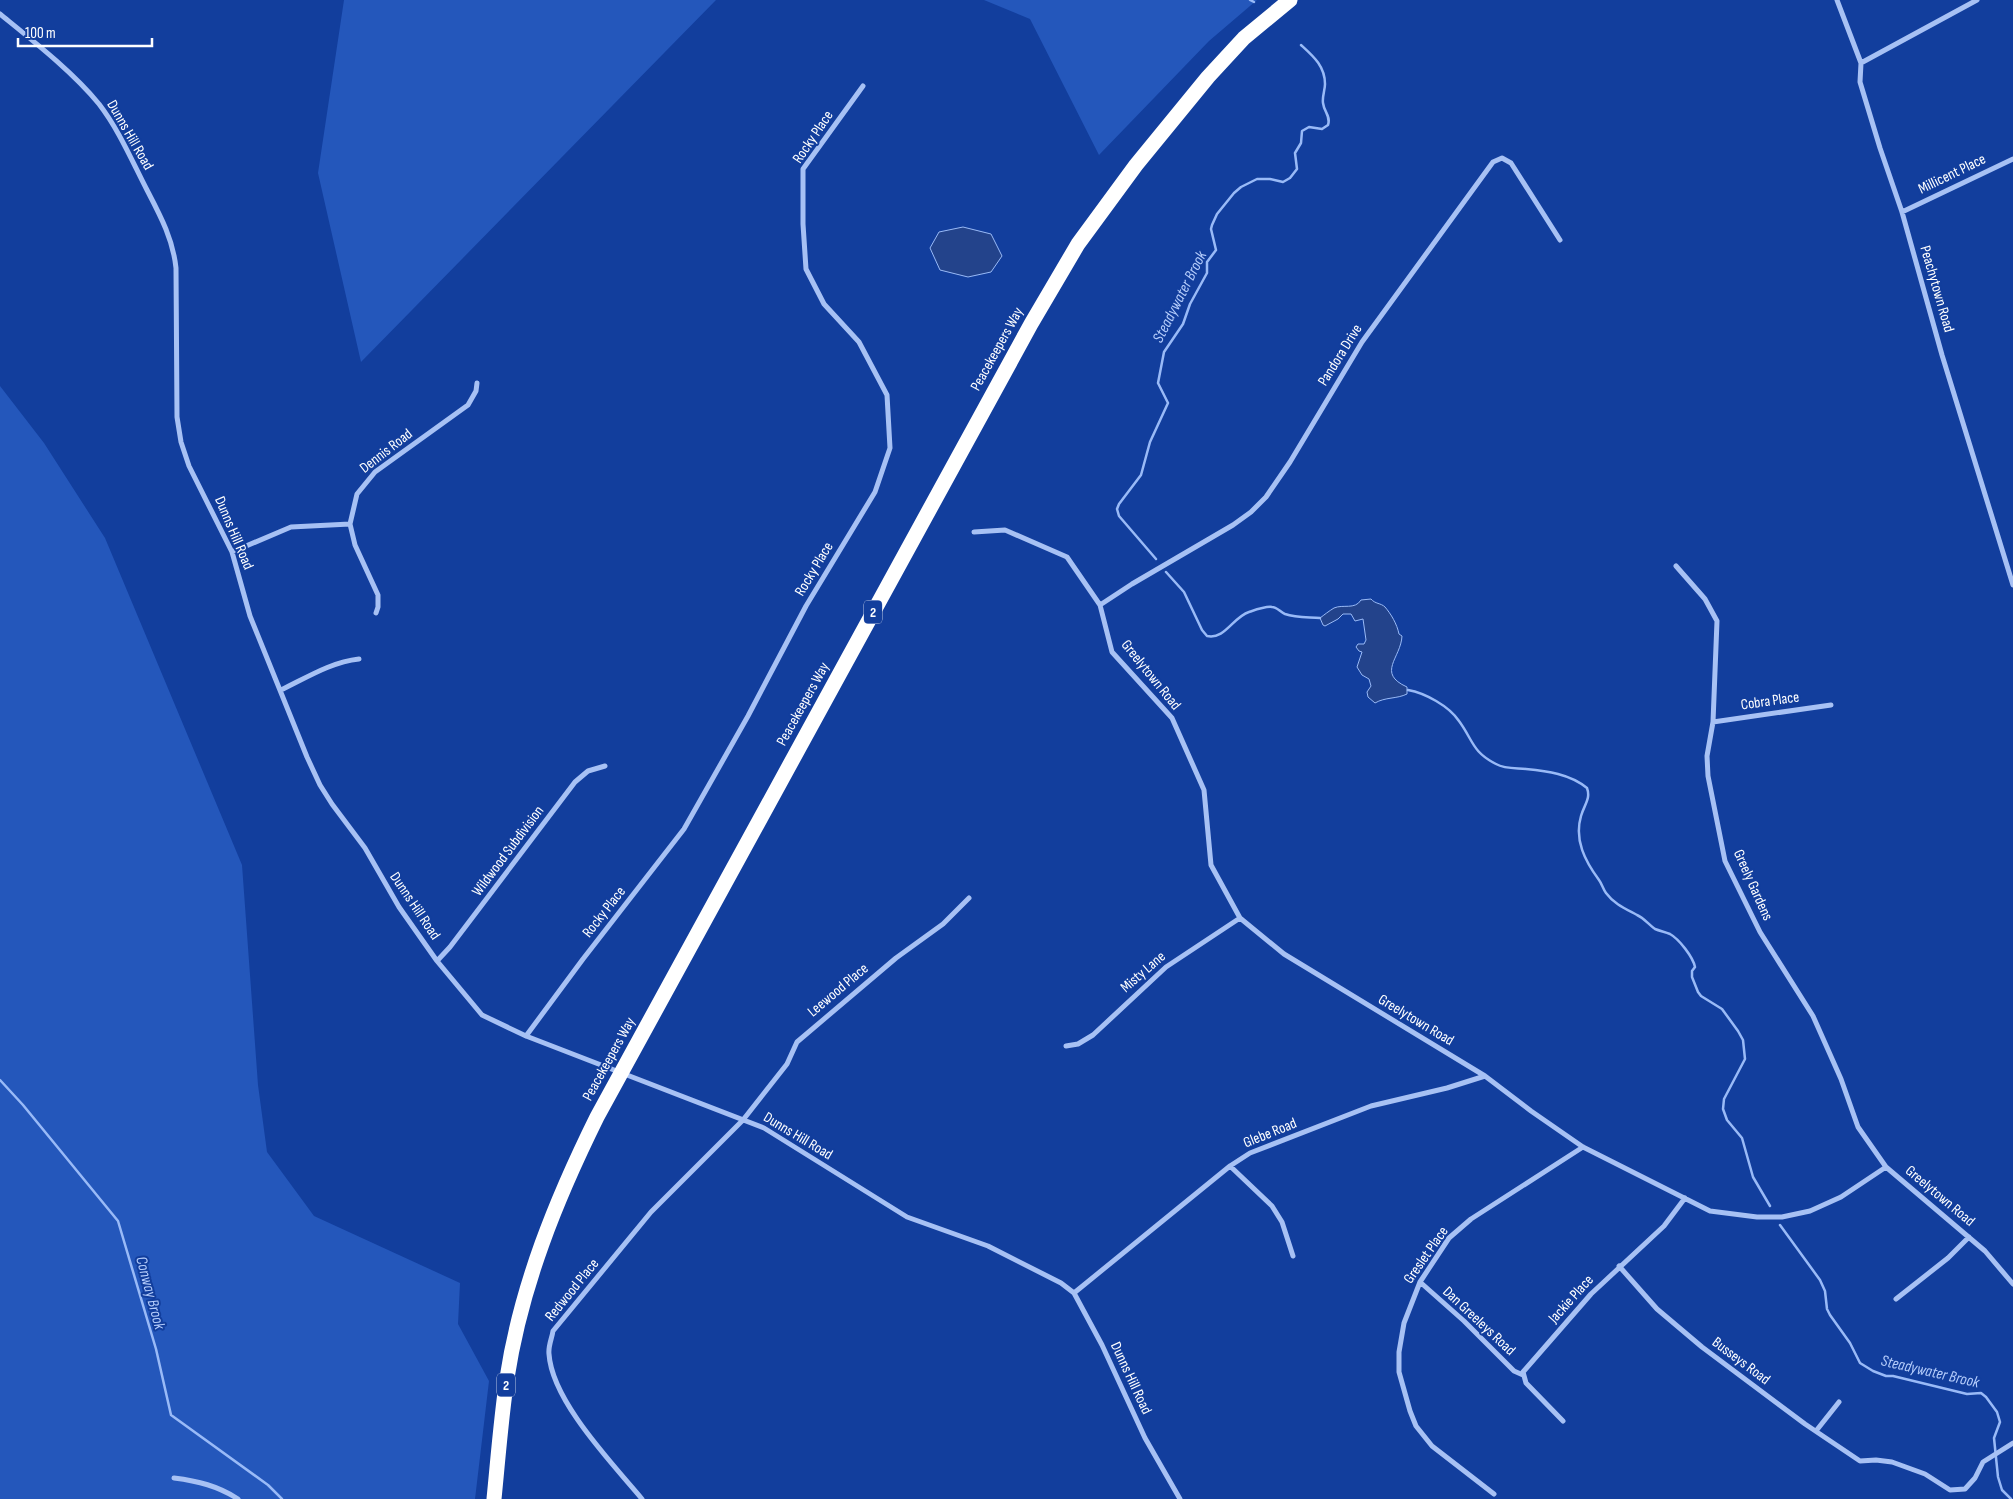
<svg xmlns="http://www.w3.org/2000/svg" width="2013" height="1499" font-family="'Sofia Sans Condensed',sans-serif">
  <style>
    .green { fill: #2457bb }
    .water { fill: #23438b; stroke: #99baf7 }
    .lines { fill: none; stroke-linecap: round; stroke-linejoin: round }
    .stream { stroke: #99baf7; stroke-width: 2.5 }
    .street { stroke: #a7c1f4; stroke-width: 5 }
    .highway { stroke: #fff; stroke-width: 15 }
    .labels { text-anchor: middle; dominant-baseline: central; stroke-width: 4; stroke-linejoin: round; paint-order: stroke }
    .shield { fill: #123e9d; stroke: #b8c5e2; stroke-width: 1 }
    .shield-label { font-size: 14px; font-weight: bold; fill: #fff }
    .street-label { font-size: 15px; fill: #fff; stroke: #123e9d }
    .water-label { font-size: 16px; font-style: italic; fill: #b4ccfb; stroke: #123e9d }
  </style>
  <rect width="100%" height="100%" fill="#123e9d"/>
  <!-- green -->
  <path class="green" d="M344 0H716L361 362 318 173Z
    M984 0H1257L1209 41 1099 155 1030 19Z
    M0 386 44 443 105 538 242 865 258 1085 267 1152 314 1216 460 1283 458 1324 489 1381 475 1499H0Z"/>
  <!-- water -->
  <path class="water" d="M963 227 991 234 1002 256 991 272 968 277 940 270 930 248 939 232Z
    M1371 599C1375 604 1381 603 1385 607 1391 614 1397 624 1399 634L1402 636C1401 658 1376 673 1407 687V694C1397 699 1385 697 1375 703L1368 697 1367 692 1371 686 1369 679 1362 675 1357 667 1362 652 1359 651 1356 647 1358 644H1364L1366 640 1363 619 1355 621 1351 614H1343L1338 619 1325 626 1323 625 1320 618C1324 615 1329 611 1334 608 1343 604 1355 610 1361 600Z"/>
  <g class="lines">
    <!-- stream -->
    <path class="stream" d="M1250 0 1254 2
      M1156 559 1119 516 1117 509 1119 504 1141 475 1150 442 1168 403 1158 383 1164 352 1183 324 1190 304 1207 273V262L1216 250 1211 229 1212 225 1217 214 1234 193 1241 187 1257 179H1270L1283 182 1290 178 1297 169 1295 153 1301 143 1302 131 1309 127 1322 129 1328 125C1331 116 1324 112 1323 103 1322 97 1325 90 1325 84 1325 66 1313 56 1301 45
      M1166 572 1184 592 1202 630 1207 636C1225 640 1233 617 1249 612 1255 610 1266 606 1272 607 1277 607 1280 612 1285 614 1296 618 1308 617 1320 618
      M1408 690C1425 693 1449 706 1459 721 1473 740 1472 752 1496 764 1505 769 1515 768 1526 769 1547 771 1570 774 1587 788 1591 799 1584 805 1581 816 1574 840 1585 861 1599 880 1602 884 1603 889 1606 893 1614 904 1626 909 1637 915 1644 918 1649 925 1655 929 1660 931 1665 932 1670 934 1679 939 1693 957 1695 967L1692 971V977L1698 992 1701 996 1722 1009 1738 1031 1743 1040 1745 1059 1724 1099 1723 1109 1727 1120 1742 1138 1753 1177 1770 1206
      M0 1080 23 1105 118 1221 156 1349 171 1415 268 1485 282 1499
      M1780 1225 1820 1280 1825 1291 1827 1309 1830 1315 1850 1343 1860 1363 1873 1371 1886 1376H1893L1967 1394 1981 1393 1986 1397 1997 1412 2000 1422 1994 1438 1998 1477 2002 1490 2011 1499"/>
    <!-- street -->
    <path class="street" d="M1837 0 1861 63 1860 82 1880 148 1902 212 1942 355 2013 585
      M0 14C32 40 73 72 99 104 119 130 132 161 147 190 160 215 173 239 176 268L177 417 181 442 189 466 232 552 250 616 307 757 320 785 332 804 365 848 399 907 437 961 482 1015 526 1036 764 1128 907 1217 988 1246 1061 1283 1074 1293 1102 1345 1145 1438 1180 1499
      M1861 63 1977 0
      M1902 212 2013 159
      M974 532 1005 530 1067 557 1100 605 1112 652 1172 718 1204 790 1211 865 1240 918 1284 954 1485 1076 1531 1111 1583 1147 1710 1211 1757 1217H1782L1810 1211 1841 1197 1886 1167 1985 1251 2013 1284
      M232 552 291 527 350 524
      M1676 566 1705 599 1717 621 1713 722 1707 756 1708 776 1725 861 1760 932 1813 1016 1841 1079 1858 1127 1886 1167
      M1100 605 1132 584 1233 525 1251 512 1266 497 1290 462 1362 342 1493 162 1502 158 1511 163 1560 240
      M376 613 378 607V595L355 545 350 524 357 494 375 472 468 405 476 391 477 383
      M281 690C306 678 331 662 359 659
      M1713 722 1831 705
      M437 961 450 947 575 782 588 771 605 766
      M526 1036 583 959 684 829 748 716 806 606 875 492 890 448 887 395 859 342 824 304 806 269 803 224V169L863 86
      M1066 1046 1078 1044 1093 1035 1166 967 1240 918
      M1230 1166 1272 1206 1282 1222 1293 1256
      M1619 1266 1657 1309 1702 1347 1805 1424 1860 1461 1876 1460 1892 1462 1925 1474 1950 1490 1965 1489 1975 1478 1983 1462 2013 1443
      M1420 1282 1464 1321 1514 1371 1523 1375
      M1074 1293 1230 1166 1250 1153 1371 1106 1447 1088 1485 1076
      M1896 1299 1948 1258 1969 1237
      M1563 1421 1526 1383 1523 1372 1591 1294 1664 1226 1685 1198
      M1816 1431 1839 1402
      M174 1478C198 1481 218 1486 238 1499
      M1494 1494 1432 1446 1416 1426 1410 1411 1399 1372V1352L1404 1323 1420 1282 1449 1238 1471 1219 1583 1147
      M642 1499C612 1463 552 1401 549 1354 548 1346 552 1338 553 1331L651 1212 743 1120 787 1064 797 1042 896 958 943 924 969 898"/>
    <!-- highway -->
    <path class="highway" d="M494 1499C498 1459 501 1418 507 1378 521 1286 556 1200 597 1117L1031 324 1078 244 1136 165 1208 77 1244 38 1290 0"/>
  </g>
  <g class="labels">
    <!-- shield labels -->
    <g class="shield">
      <rect x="864" y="600.5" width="18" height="23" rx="4"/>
      <rect x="497" y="1373.5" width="18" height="23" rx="4"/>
    </g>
    <g class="shield-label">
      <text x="873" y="612">2</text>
      <text x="506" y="1385">2</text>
    </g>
    <!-- street labels -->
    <g class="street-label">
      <text transform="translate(130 135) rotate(60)">Dunns Hill Road</text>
      <text transform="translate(813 137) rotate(-56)">Rocky Place</text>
      <text transform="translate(1952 174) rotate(-26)">Millicent Place</text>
      <text transform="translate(1937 289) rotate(74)">Peachytown Road</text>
      <text transform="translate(997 349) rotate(-61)">Peacekeepers Way</text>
      <text transform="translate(1340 355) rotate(-58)">Pandora Drive</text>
      <text transform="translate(386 451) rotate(-38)">Dennis Road</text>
      <text transform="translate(234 533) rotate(67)">Dunns Hill Road</text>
      <text transform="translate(814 569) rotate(-59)">Rocky Place</text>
      <text transform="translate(1151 675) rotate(51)">Greelytown Road</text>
      <text transform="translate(1770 701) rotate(-8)">Cobra Place</text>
      <text transform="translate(803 704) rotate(-61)">Peacekeepers Way</text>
      <text transform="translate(508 851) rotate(-53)">Wildwood Subdivision</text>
      <text transform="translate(1753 885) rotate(66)">Greely Gardens</text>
      <text transform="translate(415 906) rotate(56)">Dunns Hill Road</text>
      <text transform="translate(604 912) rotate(-52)">Rocky Place</text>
      <text transform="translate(1143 972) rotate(-41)">Misty Lane</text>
      <text transform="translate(838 990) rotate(-40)">Leewood Place</text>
      <text transform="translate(1416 1020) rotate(31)">Greelytown Road</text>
      <text transform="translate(609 1059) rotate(-61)">Peacekeepers Way</text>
      <text transform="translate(1270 1133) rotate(-22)">Glebe Road</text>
      <text transform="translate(798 1136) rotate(31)">Dunns Hill Road</text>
      <text transform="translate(1940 1196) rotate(40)">Greelytown Road</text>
      <text transform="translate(1426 1255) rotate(-55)">Greslet Place</text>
      <text transform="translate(572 1290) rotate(-51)">Redwood Place</text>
      <text transform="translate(1571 1299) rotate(-48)">Jackie Place</text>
      <text transform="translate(1479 1321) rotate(43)">Dan Greeleys Road</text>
      <text transform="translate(1741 1361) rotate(37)">Busseys Road</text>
      <text transform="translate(1131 1378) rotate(65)">Dunns Hill Road</text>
    </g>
    <!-- water labels -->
    <g class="water-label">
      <text transform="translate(1180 297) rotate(-63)">Steadywater Brook</text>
      <text transform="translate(150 1293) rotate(75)">Conway Brook</text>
      <text transform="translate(1930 1372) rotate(13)">Steadywater Brook</text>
    </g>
  </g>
  <!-- scale -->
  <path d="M18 38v8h134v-8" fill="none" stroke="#ffffff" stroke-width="2.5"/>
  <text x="25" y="38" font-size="15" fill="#ffffff" stroke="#123e9d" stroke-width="4" paint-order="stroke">100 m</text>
</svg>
